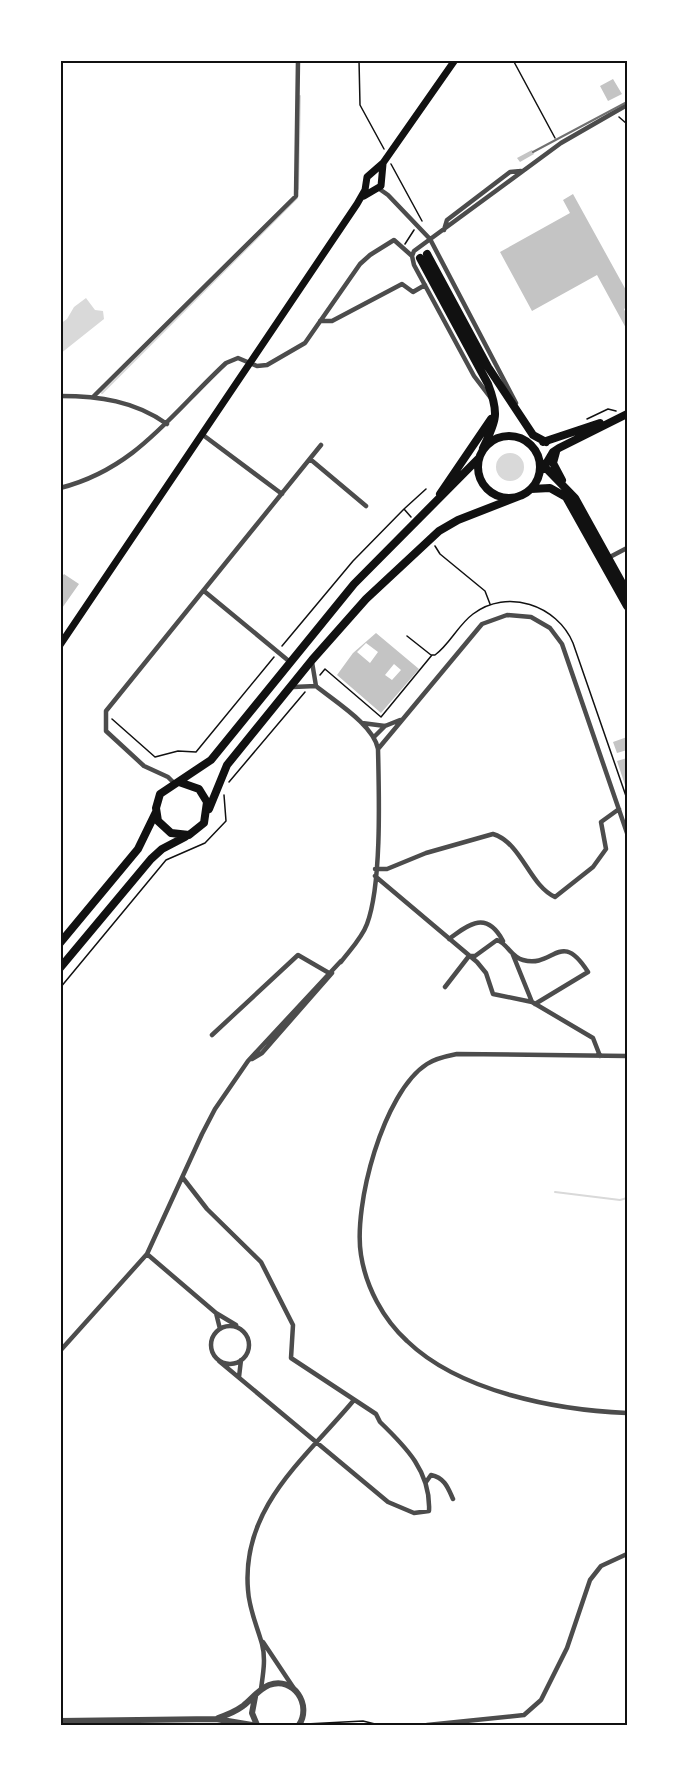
<svg xmlns="http://www.w3.org/2000/svg" width="687" height="1785" font-family="'Titillium Web',sans-serif">
  <style>
    .water { fill: #d9d9d9 }
    .lines { fill: none; stroke-linecap: round; stroke-linejoin: round }
    .stream { stroke: #d9d9d9; stroke-width: 2 }
    .building { fill: #c4c4c4; fill-rule: evenodd }
    .path { stroke: #111; stroke-width: 1.5 }
    .minor { stroke: #4c4c4c; stroke-width: 4.5 }
    .tertiary { stroke: #4c4c4c; stroke-width: 6 }
    .secondary { stroke: #111; stroke-width: 7 }
    .primary { stroke: #111; stroke-width: 8 }
    .rail { stroke: #707070; stroke-width: 2 }
    .neatline { fill: none; stroke: #111; stroke-width: 2 }
  </style>
  <rect width="100%" height="100%" fill="#fff"/>
  <!-- water -->
  <path class="water" d="M86 298 95 310 103 311 104 319 60 354V324L67 319 74 307Z
    M496 467a14 14 0 1 1 28 0a14 14 0 1 1-28 0Z"/>
  <g class="lines">
    <!-- stream -->
    <path class="stream" d="M298 189 300 96
      M102 393 297 198
      M555 1192 620 1200 627 1198"/>
  </g>
  <!-- building -->
  <path class="building" d="M613 79 622 94 608 101 600 86Z
    M532 150 534 154 520 162 517 158Z
    M573 194 627 292V307L624 309 627 315V330L597 275 532 311 500 252 570 213 563 200Z
    M64 574 79 584 60 611V579Z
    M376 633 419 669 381 713 337 675 353 653ZM366 643 378 652 370 663 357 652ZM394 664 401 670 392 680 385 675Z
    M627 737V750L617 753 613 742Z
    M627 758V791L617 761Z"/>
  <g class="lines">
    <!-- path -->
    <path class="path" d="M359 60 360 105 384 149
      M513 60 555 138
      M619 117 627 124
      M391 164 422 221
      M405 244 414 230
      M587 419 608 409 616 411
      M411 517 404 509 426 489
      M435 546 440 554 485 591 490 604
      M407 636 431 655H435C450 644 458 625 473 614 507 588 557 605 573 643L627 799
      M282 646 353 561 404 509
      M320 675 325 669 381 717 432 655
      M112 719 155 757 178 751 196 752 274 657
      M229 782 305 692
      M60 988 166 860 205 843 226 821 224 795
      M306 1724 363 1721 379 1725"/>
    <!-- minor -->
    <path class="minor" d="M378 188 388 195 430 239 516 403
      M444 230 447 220 510 172 521 171
      M320 321H332L402 284 413 292 425 285
      M60 396C99 396 135 401 167 424
      M94 396 296 196 298 60
      M490 397 474 376 414 265 412 256 414 251 561 143 627 105
      M203 435 282 494
      M310 459 366 506
      M60 488C136 469 172 413 226 363L238 358 257 366 267 365 305 343 360 264 370 255 394 240 412 256
      M608 558 627 548
      M204 591 290 662
      M316 686C334 701 374 725 378 749 379 793 382 884 367 924 362 938 350 950 341 962
      M293 687 316 686 312 662
      M362 723 385 726 400 720
      M374 737 385 726
      M378 749 482 624 507 615 531 617 550 628 562 644 627 833
      M174 783 168 777 144 766 106 731V711L321 445
      M375 869H387L426 853 493 834C522 843 529 885 555 897L593 867 606 849 601 822 619 809
      M375 876 477 962 486 973 493 994 532 1002 593 1038 600 1056
      M449 939C470 923 487 911 503 941
      M513 955 532 1002
      M469 956H475L497 940C508 944 511 957 523 960 554 969 560 928 588 972L535 1004
      M445 987 469 956
      M212 1035 298 955 329 973
      M627 1056 457 1054C447 1056 436 1058 427 1064 383 1092 353 1206 361 1255 366 1287 383 1319 407 1341 460 1392 556 1410 627 1413
      M252 1059 262 1053 332 973
      M183 1178 207 1209 261 1262 293 1325 291 1358 376 1414 380 1422C406 1447 431 1472 429 1511L414 1513 388 1502 219 1361
      M147 1254 216 1313 236 1325
      M216 1313 220 1329
      M211 1345a19 19 0 1 1 38 0a19 19 0 1 1-38 0Z
      M60 1351 147 1254 202 1134 215 1109 248 1061 341 961
      M239 1377 241 1360
      M426 1482 431 1475C445 1478 448 1488 453 1499
      M263 1642 293 1687
      M261 1689C263 1674 266 1659 262 1644 257 1626 249 1609 248 1590 241 1507 305 1459 354 1400
      M427 1725 524 1715 541 1700 567 1648 590 1580 601 1566 627 1554"/>
    <!-- tertiary -->
    <path class="tertiary" d="M255 1697 252 1713 257 1725
      M218 1718C227 1715 236 1711 243 1706 252 1699 259 1689 269 1685 294 1676 312 1705 299 1725
      M60 1721 216 1719 252 1725"/>
    <!-- secondary -->
    <path class="secondary" d="M364 196 381 186 383 164
      M60 645 357 204 365 190 367 177 383 163 455 60"/>
    <!-- primary -->
    <path class="primary" d="M427 254 488 367 533 435 546 442
      M420 258 488 384C499 413 497 420 483 448
      M478 467a31 31 0 1 1 62 0a31 31 0 1 1-62 0Z
      M543 442 600 423
      M556 452 553 463 562 480
      M540 462 575 498 627 592
      M543 469 553 452 559 448 627 414
      M531 489 550 488 566 497 627 606
      M440 494 491 419
      M179 782 199 789 207 802 204 823 189 835 171 833 158 821 156 808 160 794 211 760 354 584 479 458
      M209 809 227 765 312 660 366 599 439 531 458 520 522 495
      M60 943 138 849 156 812
      M60 968 151 859 162 849 185 837"/>
    <!-- rail -->
    <path class="rail" d="M533 152 627 102"/>
  </g>
  <!-- border -->
  <rect width="687" height="1785" fill="none" stroke="#ffffff" stroke-width="123"/>
  <rect x="62" y="62" width="564" height="1662" class="neatline"/>
</svg>
